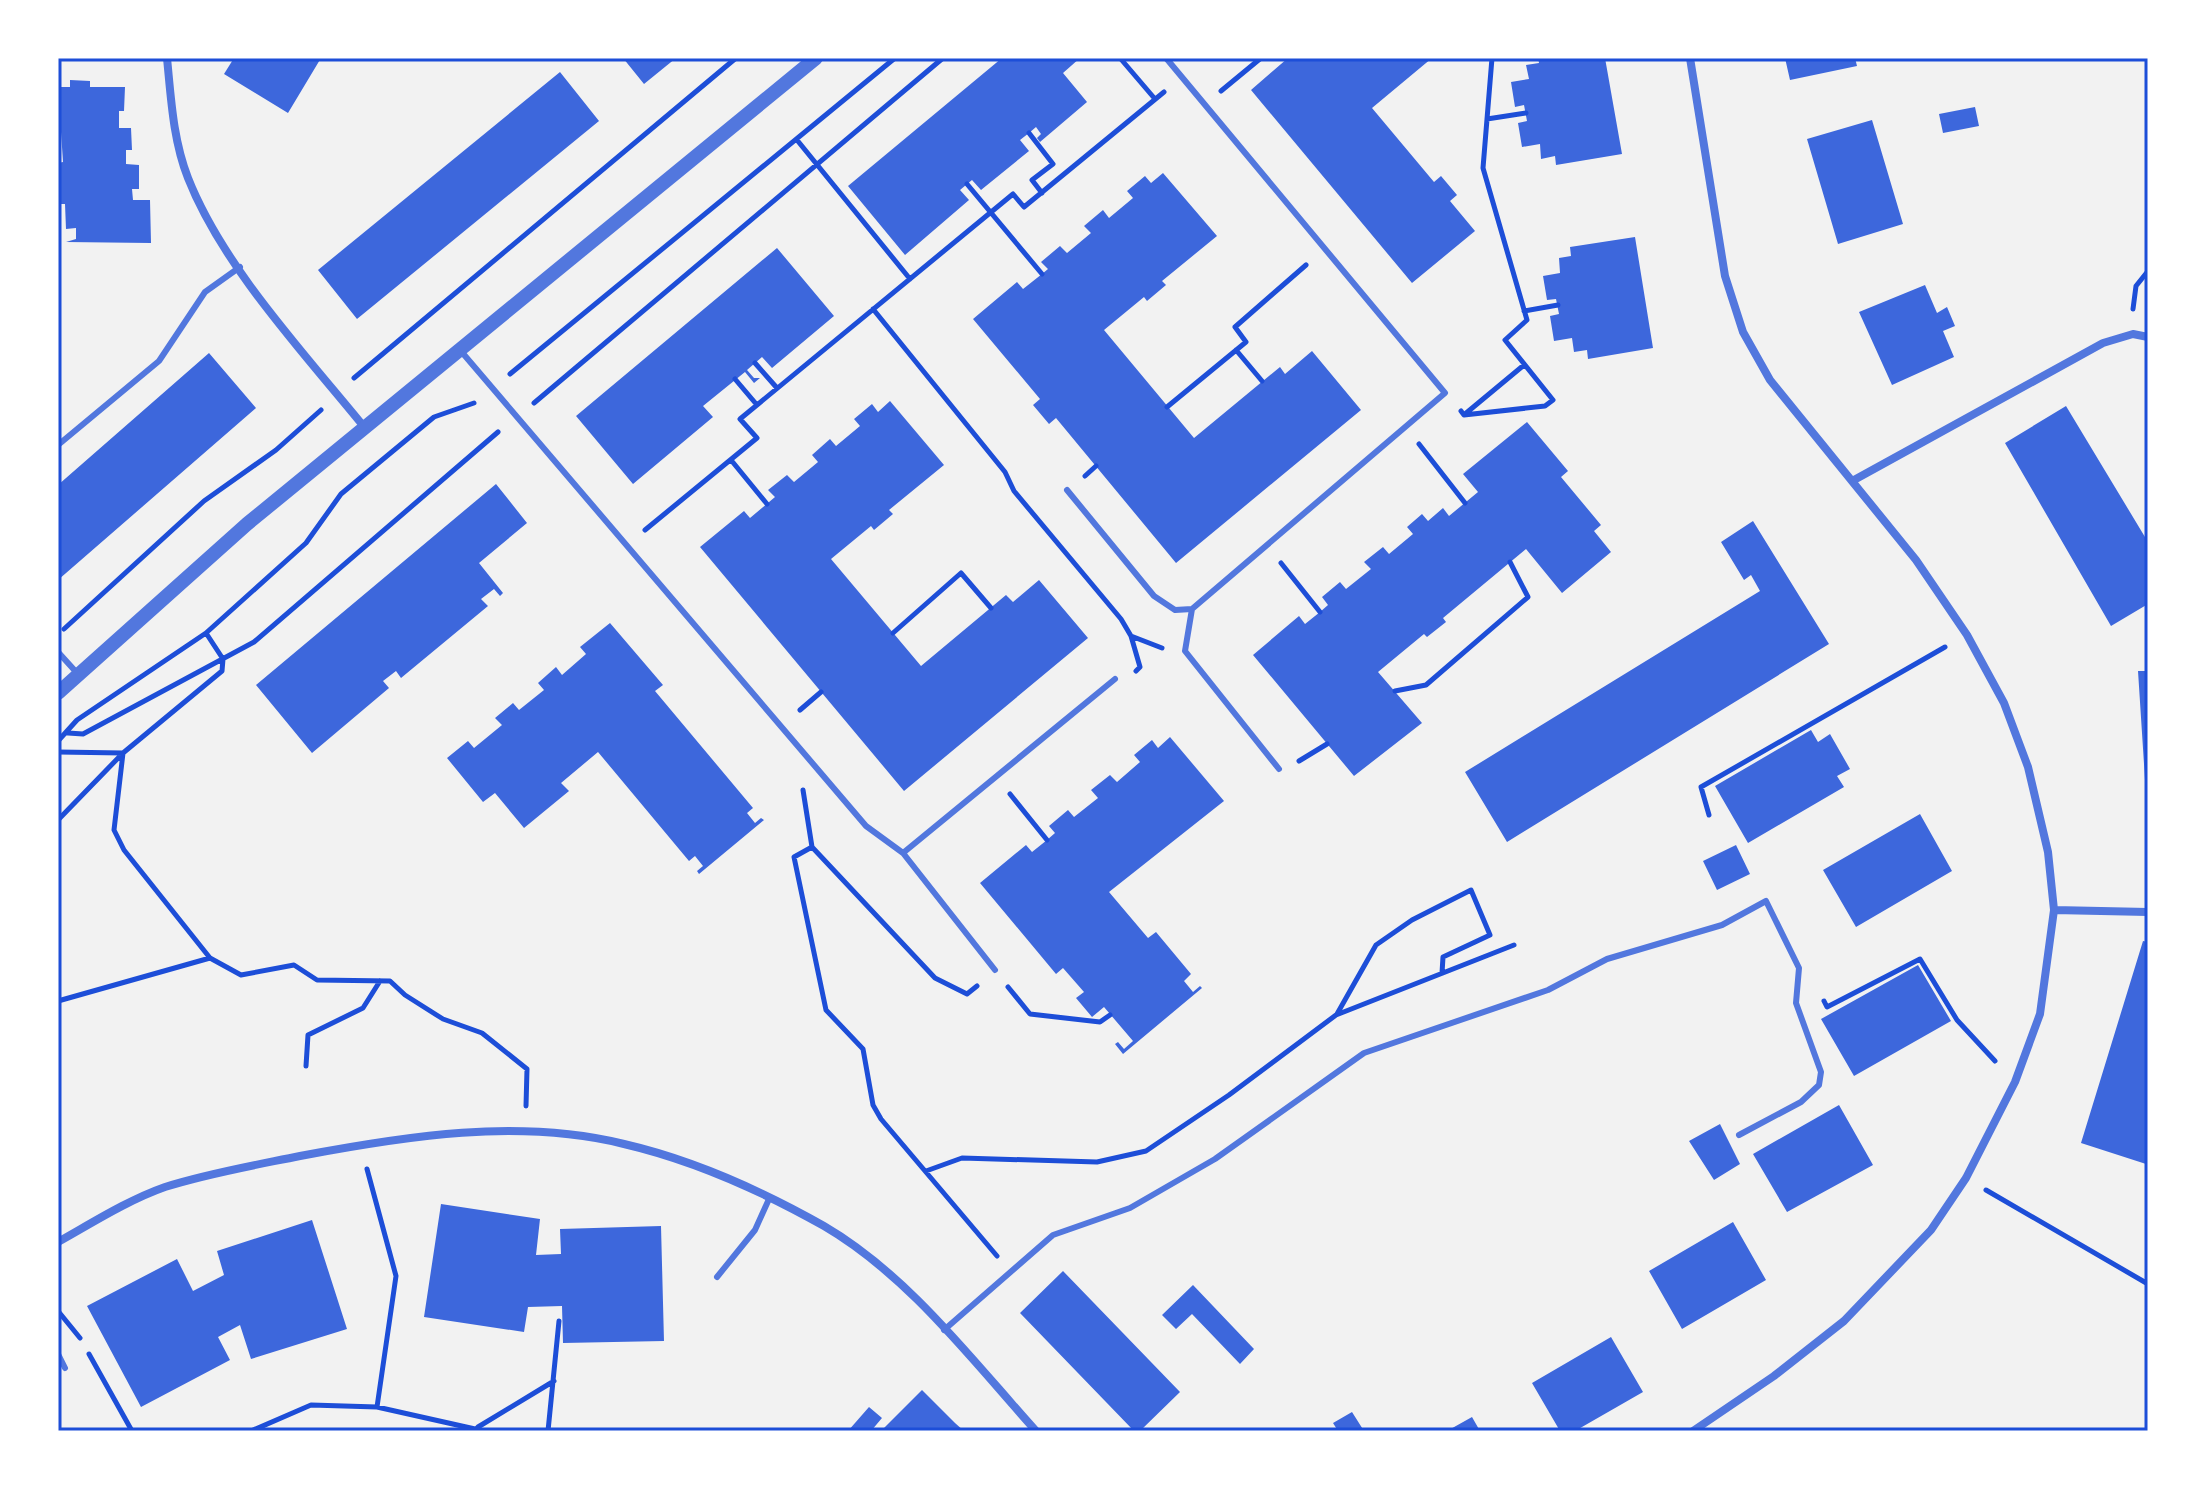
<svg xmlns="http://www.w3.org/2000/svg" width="2206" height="1489" font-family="'Archivo Narrow',sans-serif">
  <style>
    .building { fill: #3d67dc }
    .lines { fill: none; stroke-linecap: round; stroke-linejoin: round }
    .path { stroke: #1d4ed8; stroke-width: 5 }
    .service { stroke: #5277de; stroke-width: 6 }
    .minor { stroke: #5277de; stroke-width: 8 }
    .tertiary { stroke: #5277de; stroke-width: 14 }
    .neatline { fill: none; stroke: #1d4ed8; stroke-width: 3 }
  </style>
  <rect width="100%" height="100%" fill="#f2f2f2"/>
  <!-- building -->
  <path class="building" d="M234 58H321L288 113 224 74Z
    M623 58H676L644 84Z
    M1002 58H1080L1063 73 1087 102 1040 142 1037 138 1041 134 1036 127 1029 133 1020 140 1029 151 981 190 972 180 960 190 969 200 905 255 848 186Z
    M1288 58H1432L1372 108 1434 182 1441 176 1457 195 1450 201 1475 231 1412 283 1251 90Z
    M1538 58H1605L1622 154 1556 165 1555 156 1541 159 1540 144 1522 147 1518 123 1527 121 1524 105 1515 107 1511 82 1529 79 1526 65 1539 63Z
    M1785 58H1855L1857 66 1790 80Z
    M560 72 599 121 357 319 318 270Z
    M70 80 90 81V87H125L124 111H119V128H131L132 150H126V164L139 165V189H132L133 200H150L151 243 66 242 76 239V228L66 229 65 204H58V163L63 162 58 87H70Z
    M1975 107 1979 126 1943 133 1939 114Z
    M1872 120 1903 224 1838 244 1807 139Z
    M1163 173 1217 236 1162 281 1166 285 1147 301 1144 297 1104 330 1194 438 1280 367 1285 374 1312 351 1361 410 1176 563 1056 418 1049 424 1033 405 1040 399 973 319 1017 282 1023 289 1042 274 1048 269 1041 262 1060 246 1067 253 1091 233 1084 226 1103 210 1109 218 1133 198 1127 191 1145 176 1151 183Z
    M1635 237 1653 348 1588 359 1587 350 1574 352 1572 338 1554 341 1550 316 1559 314 1556 299 1547 300 1543 276 1560 273 1559 258 1571 256 1570 247Z
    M777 248 834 316 772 368 762 357 747 370 754 378H760L754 383 745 372 703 406 713 417 633 484 576 416Z
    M1925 285 1937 313 1947 307 1955 326 1943 331 1954 357 1892 385 1859 312Z
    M209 353 256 408 58 580V485Z
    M890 401 944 465 889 510 893 514 874 530 871 526 831 559 921 666 1006 595 1013 602 1039 580 1088 638 904 791 700 547 744 511 750 518 775 497 768 490 787 475 794 482 818 462 812 455 830 439 836 446 860 426 854 419 872 404 878 412Z
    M2066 406 2148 542V604L2111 626 2005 443Z
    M1527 422 1568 471 1561 477 1601 525 1594 531 1611 552 1562 593 1526 549 1443 618 1446 622 1427 637 1424 634 1378 672 1422 723 1354 776 1253 655 1299 616 1305 624 1320 612 1328 605 1322 597 1340 582 1346 589 1371 569 1364 562 1383 547 1389 554 1413 534 1407 527 1422 514 1428 521 1443 508 1449 516 1478 492 1463 474Z
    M496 484 527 523 479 563 503 593 500 596 494 589 481 599 488 606 401 678 396 671 383 681 389 688 312 753 256 685Z
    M1753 521 1829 644 1507 842 1465 772 1760 591 1751 575 1744 580 1721 542Z
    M610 623 663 685 655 691 753 808 747 813 755 823 761 818 764 820 699 874 697 871 703 866 695 856 689 861 598 752 561 783 569 791 524 828 495 793 483 802 447 758 468 741 474 748 502 725 495 718 513 703 519 710 544 690 538 683 556 667 562 675 586 654 580 647Z
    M2138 671H2148V795H2146Z
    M1811 730 1818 742 1830 734 1850 769 1837 776 1844 787 1748 843 1715 786Z
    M1170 737 1224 801 1109 892 1148 938 1156 932 1191 974 1184 981 1193 992 1200 986 1202 988 1123 1054 1115 1044 1118 1042 1124 1049 1133 1041 1104 1007 1092 1017 1076 998 1084 992 1063 968 1056 974 980 883 1026 845 1032 852 1047 840 1055 833 1049 826 1068 810 1074 817 1098 798 1091 790 1110 775 1117 782 1140 762 1134 755 1152 740 1158 748Z
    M1920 814 1952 871 1856 927 1823 870Z
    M1736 845 1750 874 1717 890 1703 861Z
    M2143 941 2148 942 2146 1164 2081 1143Z
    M1918 965 1951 1021 1854 1076 1821 1019Z
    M1839 1105 1873 1165 1787 1212 1753 1154Z
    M1720 1124 1740 1164 1714 1180 1689 1141Z
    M441 1204 540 1219 536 1255 561 1254 560 1229 661 1226 664 1341 563 1343 562 1306 528 1307 524 1332 424 1317Z
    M312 1220 347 1329 251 1359 240 1325 218 1337 230 1360 141 1407 87 1306 177 1259 193 1291 224 1275 217 1251Z
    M1733 1222 1766 1280 1682 1329 1649 1271Z
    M1063 1271 1180 1392 1140 1431H1134L1020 1313Z
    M1193 1285 1254 1349 1240 1364 1192 1314 1176 1329 1162 1315Z
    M1611 1337 1643 1392 1575 1431H1560L1532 1383Z
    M922 1390 955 1423 964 1431H881Z
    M869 1407 882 1418 871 1431H848Z
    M1352 1412 1364 1431H1338L1333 1423Z
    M1472 1417 1480 1431H1447Z"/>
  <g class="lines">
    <!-- path -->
    <path class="path" d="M1120 58 1155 99
      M1221 91 1261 58
      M1487 119 1526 113
      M1029 133 1053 164 1032 180 1042 193
      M797 140 910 279
      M967 184 1042 274
      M873 309 1005 472 1014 491 1121 619 1131 636 1162 648
      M2133 309 2136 286 2148 271
      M1524 311 1558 305
      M1236 350 1262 381
      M755 363 777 388
      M510 374 895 58
      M354 378 736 58
      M735 379 757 405
      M534 403 943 58
      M1167 407 1246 342 1235 327 1306 265
      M1461 411 1464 415 1545 406 1553 400 1505 340 1527 320 1483 168 1492 58
      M1465 414 1524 365
      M1419 444 1465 503
      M731 460 767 504
      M1085 476 1096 466
      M645 530 757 438 740 419 1013 194 1024 207 1164 92
      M1281 563 1320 612
      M64 629 204 501 276 450 321 410
      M893 633 961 573 991 608
      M1131 636 1140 667 1136 671
      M1395 691 1426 685 1528 597 1510 562
      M800 710 821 692
      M68 733 83 734 254 642 498 432
      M58 741 77 720 206 633 306 543 341 494 434 417 474 403
      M58 752 123 753 114 830 124 850 210 958
      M1299 761 1327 744
      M803 790 812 847 935 978 967 994 977 986
      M1010 794 1047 840
      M1709 815 1701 787 1945 647
      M58 820 123 753 222 671 223 659 206 633
      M812 847 794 857 826 1010 863 1049 873 1105 881 1119 997 1256
      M1008 987 1030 1014 1100 1022 1110 1015
      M58 1001 210 958 241 975 294 965 317 980 390 981 405 995 443 1019 482 1033 527 1069 526 1106
      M1824 1001 1827 1007 1920 959 1957 1020 1995 1061
      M1337 1014 1376 945 1412 920 1471 890 1490 935 1443 957 1442 973
      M306 1066 308 1035 363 1008 380 981
      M367 1169 396 1276 377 1407
      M926 1171 962 1158 1097 1162 1146 1151 1229 1095 1336 1015 1514 945
      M1986 1190 2148 1284
      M58 1311 80 1338
      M89 1354 132 1431
      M478 1427 554 1381
      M251 1431 311 1405 377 1407 484 1431
      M548 1431 559 1321"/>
    <!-- service -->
    <path class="service" d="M1166 58 1445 393 1192 609
      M460 350 866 826 903 853 995 970
      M58 445 159 361 205 292 240 267
      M1067 490 1154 596 1175 610 1192 609 1185 651 1279 769
      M58 652 77 673
      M903 853 1115 679
      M717 1277 755 1230 769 1199
      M944 1330 1053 1235 1130 1208 1215 1159 1364 1053 1548 990 1607 959 1722 925 1766 901 1799 968 1796 1003 1821 1072 1819 1085 1801 1102 1739 1135
      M58 1354 65 1368"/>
    <!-- minor -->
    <path class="minor" d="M167 58C171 98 173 140 188 178 223 267 305 354 365 428
      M1690 58 1725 276 1743 332 1770 380 1916 560 1967 635 2004 703 2028 767 2048 852 2054 910 2040 1014 2015 1082 1966 1178 1931 1230 1844 1321 1774 1376 1693 1431
      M1854 480 2103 343 2133 334 2148 337
      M2054 910 2148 912
      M58 1242C92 1223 128 1200 165 1187 209 1173 256 1165 300 1156 406 1136 518 1118 624 1144 693 1160 762 1191 824 1226 908 1275 972 1360 1036 1431"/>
    <!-- tertiary -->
    <path class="tertiary" d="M58 693 247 524 816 58"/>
  </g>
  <!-- border -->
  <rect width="2206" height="1489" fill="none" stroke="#ffffff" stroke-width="120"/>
  <rect x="60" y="60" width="2086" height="1369" class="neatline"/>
</svg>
